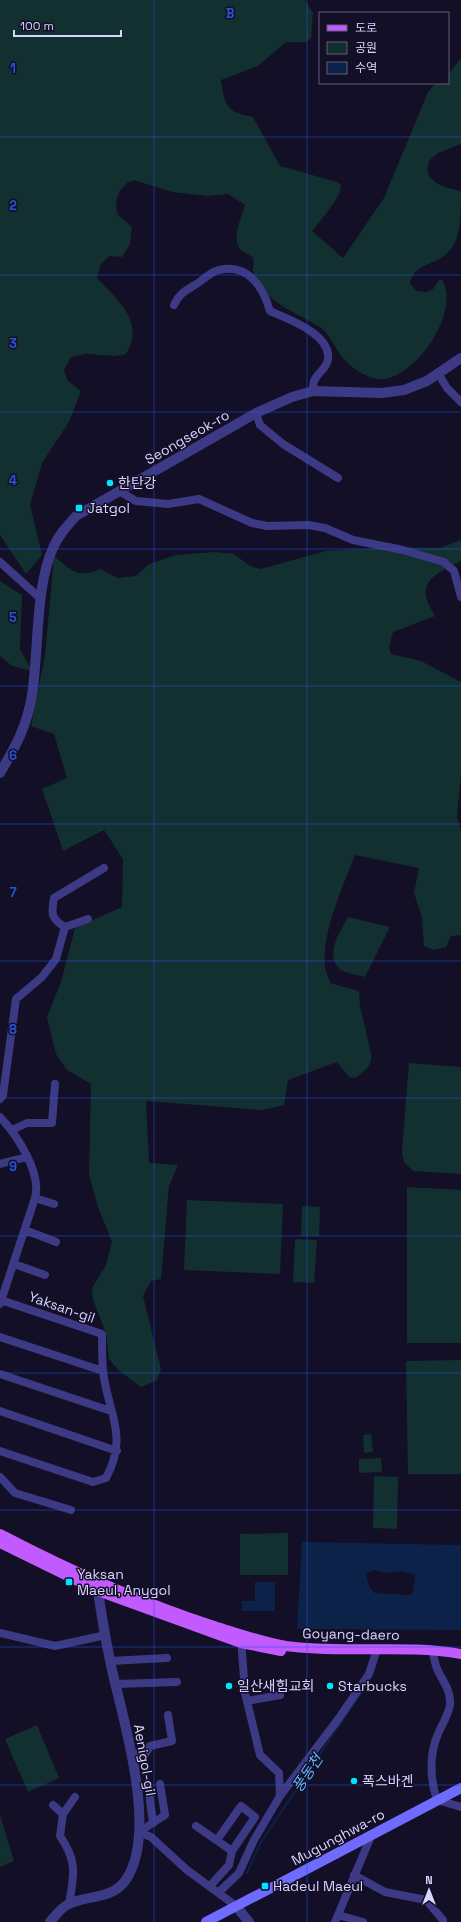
<svg xmlns="http://www.w3.org/2000/svg" width="461" height="1922" font-family="'Space Grotesk','Noto Sans KR',sans-serif">
  <style>
    .green { fill: #12302f }
    .water { fill: #0c2248; fill-rule: evenodd }
    .lines { fill: none; stroke-linecap: round; stroke-linejoin: round }
    .stream { stroke: #0c2248; stroke-width: 2 }
    .minor { stroke: #3d3a85; stroke-width: 8 }
    .tertiary { stroke: #3d3a85; stroke-width: 10 }
    .secondary { stroke: #6f6bff; stroke-width: 10 }
    .primary { stroke: #c25bff; stroke-width: 10 }
    .grid { fill: none; stroke: #2655da; stroke-width: 1; stroke-opacity: 0.55 }
    .poi-dot { fill: #00e5ff; stroke: #130f26; stroke-width: 1.5 }
    .labels { text-anchor: middle; dominant-baseline: central; stroke-width: 3; stroke-linejoin: round; paint-order: stroke }
    .street-label { font-size: 14px; fill: #d9d4ff; stroke: #130f26 }
    .poi-label { font-size: 14px; fill: #d9d4ff; stroke: #130f26; text-anchor: start }
    .water-label { font-size: 15px; font-style: italic; fill: #62b6ff; stroke: #130f26 }
    .grid-label { font-size: 13px; text-anchor: middle; font-weight: bold; fill: #2655da; stroke: #130f26; stroke-width: 3; stroke-linejoin: round; paint-order: stroke }
  </style>
  <rect width="100%" height="100%" fill="#130f26"/>
  <!-- green -->
  <path class="green" d="M0 0H305L313 13 311 38 306 42H286L258 66 221 80C225 106 226 112 253 117L280 166 337 182 341 185C342 197 320 221 312 231L343 258 384 198 428 92 436 83H448V74L461 58V144L438 153 429 161C428 164 427 170 428 173 432 185 451 189 461 191 461 206 461 226 456 240 454 245 449 252 445 255 432 266 414 264 410 283L416 291 426 292 433 289 439 280H442C461 312 416 377 383 379 367 380 348 366 340 354 333 344 329 333 318 326 299 314 277 307 263 289 259 284 253 276 253 270 253 266 254 263 253 258 250 254 243 253 240 249 231 235 242 218 245 205L228 194 208 196 172 192 134 180 127 183 120 190 116 201 117 214 132 227 130 244 122 257 109 256 101 264 97 278C117 299 146 323 126 354L115 356 86 354 71 357 64 370 68 381 81 391 69 422 42 463 30 505 42 555 26 574 0 535Z
    M461 540V561C447 569 423 576 426 596 427 603 432 610 435 616L393 632 389 647 391 654 421 661 461 682V773L457 816 461 832V935L451 936 446 947 434 950 424 946 422 917 414 893 419 868 355 855C343 886 321 934 325 968 326 973 329 978 330 983L359 991 360 1006 371 1054C373 1066 364 1071 356 1078L349 1077 337 1062 288 1080 284 1105 262 1110 146 1101 149 1163 178 1165 169 1186 161 1279 151 1281 143 1296 161 1369 157 1380 141 1387 118 1370 109 1359 106 1333 93 1300 92 1288 106 1265 112 1242 98 1207 89 1175 91 1084 67 1070 56 1054 47 1017 61 982 75 928 122 907 123 859 104 830 63 851 42 789 67 778 54 734 31 726 45 655 54 556C71 570 78 579 100 569L118 578 136 576 149 564 176 555 214 552 234 554 250 566 261 569 325 551 400 547 440 548Z
    M0 581 22 595 20 649 32 671 12 666 0 656Z
    M348 917 390 927 365 977C358 975 349 974 343 971 322 959 340 931 348 917Z
    M409 1063 461 1067V1174L413 1171 404 1162 402 1151Z
    M407 1187 461 1190V1343H407Z
    M187 1200 283 1204 280 1274 184 1270Z
    M302 1206 320 1207 319 1236H301Z
    M295 1239 317 1240 314 1283 293 1282Z
    M461 1360V1474H408L406 1361Z
    M371 1434 373 1452 364 1453 363 1435Z
    M381 1458 382 1472 359 1473V1459Z
    M374 1476 398 1477 397 1529 373 1528Z
    M288 1533V1575H240V1534Z
    M37 1725 59 1778 28 1792 5 1739Z
    M0 1815 14 1861 0 1867Z"/>
  <!-- water -->
  <path class="water" d="M302 1542 461 1545V1630L297 1629ZM374 1570 387 1573 401 1571 413 1574 415 1577 413 1592 410 1595 375 1593C370 1590 366 1580 367 1573Z
    M255 1582H275V1611H242V1601H255Z"/>
  <g class="lines">
    <!-- stream -->
    <path class="stream" d="M247 1873 261 1842 367 1684"/>
    <!-- minor -->
    <path class="minor" d="M174 305C179 293 187 290 198 283 204 279 212 271 219 270 248 263 263 287 270 311 288 319 331 334 328 359 327 368 319 372 315 379 313 382 313 387 313 391
      M439 375 447 388 461 402
      M256 413 260 425 283 444 338 478
      M119 491 136 501 168 504 199 499 252 523 267 526 308 525 325 528 353 540 403 550 444 562 454 571 461 597
      M0 562 41 599
      M88 919 65 927C51 919 51 913 54 898L104 868
      M0 1099 3 1095 16 999 42 977 56 959 65 927
      M0 1117C17 1135 42 1173 35 1198L0 1304
      M12 1130 27 1123H52L55 1084
      M0 1164 27 1157
      M35 1198 54 1204
      M25 1230 56 1242
      M14 1264 45 1275
      M0 1337 103 1371
      M0 1374 111 1411
      M0 1411 117 1451
      M0 1451 93 1482 106 1478C129 1435 108 1414 103 1371 102 1359 102 1346 102 1334L1 1300
      M0 1477 15 1493 71 1510
      M0 1633 55 1646 106 1635
      M241 1637 245 1693 260 1755 279 1773 280 1796
      M432 1650C434 1657 435 1665 438 1671 444 1683 451 1691 450 1705 448 1716 442 1724 438 1734 429 1754 430 1780 437 1800L461 1807
      M110 1661 167 1658
      M116 1684 177 1682
      M247 1701 280 1695
      M131 1754 146 1753 150 1746 172 1741 168 1715
      M136 1787 148 1786 153 1823
      M53 1805 63 1814 60 1836C78 1862 74 1875 69 1904
      M63 1814 75 1797
      M196 1826 232 1851 229 1865 210 1886
      M139 1832 151 1837 187 1870 236 1906
      M139 1832 165 1815 160 1784
      M217 1840 241 1806 255 1817 232 1851
      M354 1875 385 1892 426 1900 443 1920
      M219 1892 239 1873 254 1840 280 1796 339 1718 369 1674 377 1649
      M338 1915 363 1922
      M335 1922 372 1834"/>
    <!-- tertiary -->
    <path class="tertiary" d="M0 773C16 746 27 726 32 695 39 651 35 587 53 548 58 536 67 526 76 516L256 413 292 397 313 391 382 393 404 390 427 381 461 358
      M236 1906 249 1922
      M50 1922C55 1916 60 1909 67 1905 86 1894 110 1901 125 1881 159 1834 124 1723 112 1670 106 1642 101 1613 97 1584"/>
    <!-- secondary -->
    <path class="secondary" d="M206 1922 461 1788"/>
    <!-- primary -->
    <path class="primary" d="M0 1534C69 1570 139 1602 214 1626 237 1633 262 1642 286 1646 344 1654 403 1644 461 1654
      M0 1543 98 1591 241 1643 281 1651"/>
  </g>
  <!-- grid -->
  <path class="grid" d="M154 0V1922M307 0V1922M0 137H461M0 275H461M0 412H461M0 549H461M0 686H461M0 824H461M0 961H461M0 1098H461M0 1236H461M0 1373H461M0 1510H461M0 1647H461M0 1785H461"/>
  <!-- markers -->
  <g class="poi-dot">
    <circle cx="110" cy="483" r="4"/>
    <rect x="75" y="504" width="8" height="8" rx="2"/>
    <rect x="65" y="1578" width="8" height="8" rx="2"/>
    <circle cx="229" cy="1686" r="4"/>
    <circle cx="330" cy="1686" r="4"/>
    <circle cx="354" cy="1781" r="4"/>
    <rect x="261" y="1882" width="8" height="8" rx="2"/>
  </g>
  <g class="labels">
    <!-- street labels -->
    <g class="street-label">
      <text transform="translate(187 437) rotate(-30)">Seongseok-ro</text>
      <text transform="translate(62 1307) rotate(19)">Yaksan-gil</text>
      <text transform="translate(351 1634) rotate(1)">Goyang-daero</text>
      <text transform="translate(145 1760) rotate(80)">Aenigol-gil</text>
      <text transform="translate(338 1837) rotate(-28)">Mugunghwa-ro</text>
    </g>
    <!-- poi labels -->
    <g class="poi-label">
      <text x="118" y="483">한탄강</text>
      <text x="87" y="508">Jatgol</text>
      <text x="77" y="1574">Yaksan<tspan x="77" dy="16">Maeul, Anygol</tspan></text>
      <text x="237" y="1686">일산새힘교회</text>
      <text x="338" y="1686">Starbucks</text>
      <text x="362" y="1781">폭스바겐</text>
      <text x="273" y="1886">Hadeul Maeul</text>
    </g>
    <!-- water labels -->
    <g class="water-label">
      <text transform="translate(307 1773) rotate(-56)">풍동천</text>
    </g>
  </g>
  <g class="grid-label">
    <text x="230" y="18">B</text>
    <text x="13" y="73">1</text>
    <text x="13" y="210">2</text>
    <text x="13" y="348">3</text>
    <text x="13" y="485">4</text>
    <text x="13" y="622">5</text>
    <text x="13" y="760">6</text>
    <text x="13" y="897">7</text>
    <text x="13" y="1034">8</text>
    <text x="13" y="1171">9</text>
  </g>
  <!-- legend -->
  <rect x="319" y="12" width="130" height="72" fill="#130f26" stroke="#625e7d"/>
  <rect x="327" y="25" width="20" height="6" fill="#c25bff" stroke="#625e7d"/>
  <text x="355" y="32" font-size="12" fill="#d9d4ff">도로</text>
  <rect x="327" y="42" width="20" height="12" fill="#12302f" stroke="#625e7d"/>
  <text x="355" y="52" font-size="12" fill="#d9d4ff">공원</text>
  <rect x="327" y="62" width="20" height="12" fill="#0c2248" stroke="#625e7d"/>
  <text x="355" y="72" font-size="12" fill="#d9d4ff">수역</text>
  <!-- north arrow -->
  <g transform="translate(429 1890)" stroke="#130f26" stroke-width="3" paint-order="stroke">
  <path d="M0-3L7 15L0 10L-7 15Z" fill="#d9d4ff"/>
  <text y="-6" font-size="11" font-weight="bold" text-anchor="middle" fill="#d9d4ff">N</text>
  </g>
  <!-- scale -->
  <path d="M14 30v6h107v-6" fill="none" stroke="#d9d4ff" stroke-width="2"/>
  <text x="20" y="30" font-size="12" fill="#d9d4ff" stroke="#130f26" stroke-width="3" paint-order="stroke">100 m</text>
</svg>
